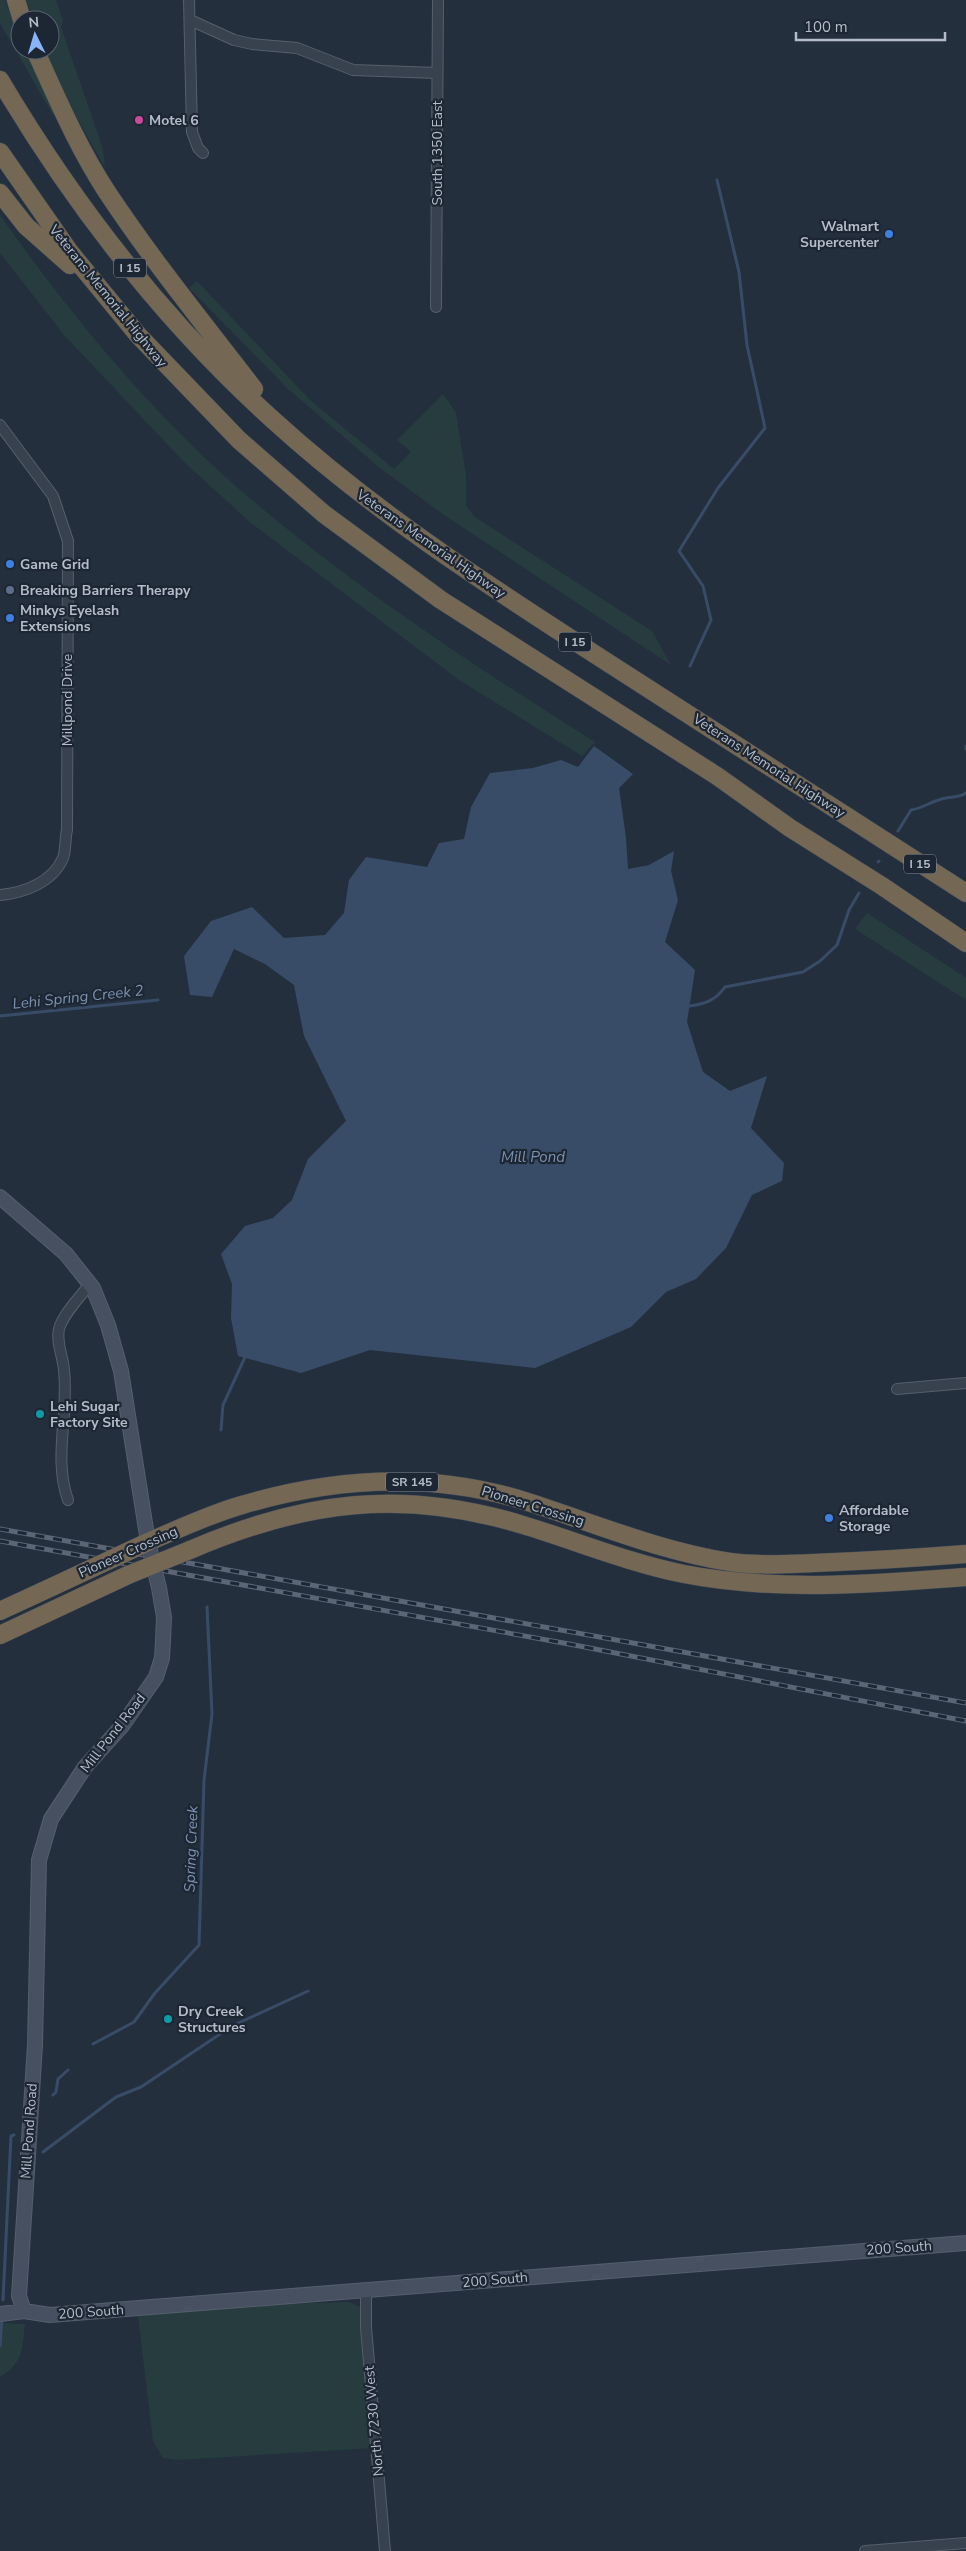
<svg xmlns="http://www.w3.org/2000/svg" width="966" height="2551" font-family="'Nunito Sans',sans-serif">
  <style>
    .green { fill: #263c3f }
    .water { fill: #394c67 }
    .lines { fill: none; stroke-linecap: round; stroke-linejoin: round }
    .stream { stroke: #394c67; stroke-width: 3 }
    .street-casing { stroke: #565f6c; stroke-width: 12 }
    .secondary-casing { stroke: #565f6c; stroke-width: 16 }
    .highway-casing { stroke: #434c59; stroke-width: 19 }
    .street { stroke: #38414e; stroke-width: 10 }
    .secondary { stroke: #465061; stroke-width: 14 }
    .highway { stroke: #746855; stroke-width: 18 }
    .rail-casing { stroke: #5a6575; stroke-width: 5 }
    .rail { stroke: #1d2633; stroke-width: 3; stroke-dasharray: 9; stroke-linecap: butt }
    .secondary-bridge-casing { stroke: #565f6c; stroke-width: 16; stroke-linecap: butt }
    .highway-bridge-casing { stroke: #434c59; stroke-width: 19; stroke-linecap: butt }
    .secondary-bridge { stroke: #465061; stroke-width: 14 }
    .highway-bridge { stroke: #746855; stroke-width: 18 }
    .hotel-dot { fill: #d1479c; stroke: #1d2633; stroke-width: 2 }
    .shop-dot { fill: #3f7fe0; stroke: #1d2633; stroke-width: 2 }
    .service-dot { fill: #5c6f8a; stroke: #1d2633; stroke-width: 2 }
    .culture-dot { fill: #0f9aa8; stroke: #1d2633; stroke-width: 2 }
    .labels { text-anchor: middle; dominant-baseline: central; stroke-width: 4.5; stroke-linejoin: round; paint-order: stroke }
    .shield { fill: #1d2633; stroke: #878f9c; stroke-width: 1 }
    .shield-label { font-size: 12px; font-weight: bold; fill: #b4bcc9 }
    .poi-label { font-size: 14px; font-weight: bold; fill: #b4bcc9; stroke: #1d2633; text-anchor: start }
    .street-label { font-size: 14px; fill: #b4bcc9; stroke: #1d2633 }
    .water-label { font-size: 15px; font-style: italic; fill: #7c92b1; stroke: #1d2633 }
  </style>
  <rect width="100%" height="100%" fill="#242f3e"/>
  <!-- green -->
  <path class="green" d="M0 0H5L20 37V50H26L55 114 53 115 0 23Z
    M26 0H56L63 20 61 27 103 149 105 168 76 116 45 50H50V20H33Z
    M0 215C76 323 163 427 265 511 369 597 481 670 595 742L582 756 459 680 251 523 185 463 64 335 0 253Z
    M197 281 310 400 394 469 411 452 397 440 443 394 456 413 466 475V506L475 517 652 631 671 665 444 515 380 468 288 389 189 288Z
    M867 913 966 978V1000L855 929Z
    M349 2302 361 2307 362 2315 373 2448 179 2460 163 2458 153 2441 138 2316 274 2304Z
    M0 2323 25 2324C22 2349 24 2362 0 2377Z"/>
  <!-- water -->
  <path class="water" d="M594 746 633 774 619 788 626 838 628 869 649 865 674 851 671 871 678 900 665 942 695 970 687 1022 703 1072 730 1091 767 1076 751 1128 784 1163 782 1181 752 1195 726 1248 696 1279 666 1292 631 1327 535 1368 370 1350 301 1373 238 1356 231 1318 232 1284 221 1254 245 1226 273 1218 292 1200 308 1159 346 1121 304 1036 294 985 265 964 234 949 212 997 190 995 184 956 211 921 252 907 284 938 325 935 344 913 349 880 366 857 427 867 439 843 464 839 471 807 490 773 533 768 561 760 578 767Z"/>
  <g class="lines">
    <!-- stream -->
    <path class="stream" d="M690 666 711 620 703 586 679 551 718 488 765 428 747 345 739 272 717 180
      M966 746V749
      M898 831 911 810C924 808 933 800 946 798 953 796 960 798 966 793
      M878 862 879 861
      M690 1006C705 1004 716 1000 725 987L803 972 820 961 837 945 849 910 859 893
      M0 1016 158 1000
      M221 1430 223 1405 245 1357
      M93 2044 134 2022 155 1993 199 1945 204 1780 212 1714 207 1607
      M53 2095 56 2092 58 2079 68 2070
      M43 2152 116 2097 141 2087 232 2026 308 1991
      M3 2300 11 2136 14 2135
      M0 2346 2 2318"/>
    <defs>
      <path id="street" d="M189 0 192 132 198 148 203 153
        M190 20 234 40 252 44 297 48 353 70 437 73
        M436 307 438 0
        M0 425 53 496 68 541 67 830C65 838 66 850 63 858 53 882 24 893 0 895
        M897 1389 966 1383
        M68 1500C53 1458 69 1414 64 1370 63 1357 56 1342 59 1329 63 1314 80 1297 90 1284
        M366 2291V2327L385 2551
        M865 2551 966 2543"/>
      <path id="secondary" d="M0 1197 66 1254 93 1288 108 1325 121 1371 148 1542
        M24 2311 19 2296 35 2045 39 1860 51 1819 85 1767 122 1726 156 1677 162 1658 163 1641 164 1617 159 1588
        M0 2314 24 2311 50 2315 966 2243"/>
      <path id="highway" d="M16 0 22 20
        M35 50C57 98 78 148 107 192 152 260 204 324 254 389
        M0 80C74 205 164 321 272 419 376 514 492 588 610 664 729 740 847 817 966 893
        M0 152 69 251 138 335 239 440 324 514 441 600 717 776 790 828 882 886 966 943
        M0 193 26 226 70 265
        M148 1542C179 1529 210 1514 242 1505 336 1477 434 1472 528 1502 596 1524 660 1551 730 1562 757 1566 787 1564 814 1563 865 1561 915 1558 966 1554
        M190 1550C304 1501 402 1488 523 1525 576 1541 629 1563 684 1574 777 1592 872 1584 966 1577
        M0 1611 54 1586
        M0 1635 128 1575"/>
    </defs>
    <!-- street casing -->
    <use href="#street" class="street-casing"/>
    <!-- secondary casing -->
    <use href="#secondary" class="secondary-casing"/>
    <!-- highway casing -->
    <use href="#highway" class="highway-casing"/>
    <!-- street -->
    <use href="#street" class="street"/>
    <!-- secondary -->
    <use href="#secondary" class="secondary"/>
    <!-- highway -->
    <use href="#highway" class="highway"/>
    <defs>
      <path id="rail" d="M0 1529 966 1703
        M0 1541 569 1644 966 1721"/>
    </defs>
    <!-- rail casing -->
    <use href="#rail" class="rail-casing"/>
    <!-- rail -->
    <use href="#rail" class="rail"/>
    <defs>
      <path id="secondary-bridge" d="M148 1542 159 1588"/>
      <path id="highway-bridge" d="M128 1575 190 1550
        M54 1586 148 1542"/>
    </defs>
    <!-- secondary-bridge casing -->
    <use href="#secondary-bridge" class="secondary-bridge-casing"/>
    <!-- highway-bridge casing -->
    <use href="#highway-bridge" class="highway-bridge-casing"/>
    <!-- secondary-bridge -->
    <use href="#secondary-bridge" class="secondary-bridge"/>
    <!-- highway-bridge -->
    <use href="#highway-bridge" class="highway-bridge"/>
  </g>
  <!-- markers -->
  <circle class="hotel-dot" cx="139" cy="120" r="5"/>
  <g class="shop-dot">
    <circle cx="889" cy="234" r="5"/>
    <circle cx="10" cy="564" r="5"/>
    <circle cx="10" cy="618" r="5"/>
    <circle cx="829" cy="1518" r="5"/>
  </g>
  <circle class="service-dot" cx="10" cy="590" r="5"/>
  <g class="culture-dot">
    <circle cx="40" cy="1414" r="5"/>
    <circle cx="168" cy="2019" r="5"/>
  </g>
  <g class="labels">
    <!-- shield labels -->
    <g class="shield">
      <rect x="114" y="258.5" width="32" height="19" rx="4"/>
      <rect x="559" y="632.5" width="32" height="19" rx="4"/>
      <rect x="904" y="854.5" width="32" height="19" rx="4"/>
      <rect x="386" y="1472.5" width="52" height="19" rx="4"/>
    </g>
    <g class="shield-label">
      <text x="130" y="268">I 15</text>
      <text x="575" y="642">I 15</text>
      <text x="920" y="864">I 15</text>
      <text x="412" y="1482">SR 145</text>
    </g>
    <!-- poi labels -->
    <g class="poi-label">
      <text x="149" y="120">Motel 6</text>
      <text x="879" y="226" text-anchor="end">Walmart<tspan x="879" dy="16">Supercenter</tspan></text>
      <text x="20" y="564">Game Grid</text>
      <text x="20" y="590">Breaking Barriers Therapy</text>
      <text x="20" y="610">Minkys Eyelash<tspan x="20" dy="16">Extensions</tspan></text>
      <text x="50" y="1406">Lehi Sugar<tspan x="50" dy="16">Factory Site</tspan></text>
      <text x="839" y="1510">Affordable<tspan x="839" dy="16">Storage</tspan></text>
      <text x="178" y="2011">Dry Creek<tspan x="178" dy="16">Structures</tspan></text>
    </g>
    <!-- street labels -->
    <g class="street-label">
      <text transform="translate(437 153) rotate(-90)">South 1350 East</text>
      <text transform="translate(108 296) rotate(51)">Veterans Memorial Highway</text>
      <text transform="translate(431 544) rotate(35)">Veterans Memorial Highway</text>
      <text transform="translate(67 700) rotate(-90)">Millpond Drive</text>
      <text transform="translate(769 766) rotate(33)">Veterans Memorial Highway</text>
      <text transform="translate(533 1506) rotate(17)">Pioneer Crossing</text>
      <text transform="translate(128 1552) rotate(-24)">Pioneer Crossing</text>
      <text transform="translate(113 1733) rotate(-52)">Mill Pond Road</text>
      <text transform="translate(29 2131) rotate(-86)">Mill Pond Road</text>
      <text transform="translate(899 2248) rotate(-4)">200 South</text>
      <text transform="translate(495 2280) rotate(-5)">200 South</text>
      <text transform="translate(91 2312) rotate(-4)">200 South</text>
      <text transform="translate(374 2421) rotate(-95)">North 7230 West</text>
    </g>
    <!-- water labels -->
    <g class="water-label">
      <text transform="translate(78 997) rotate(-6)">Lehi Spring Creek 2</text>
      <text x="533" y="1157">Mill Pond</text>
      <text transform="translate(191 1849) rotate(-88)">Spring Creek</text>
    </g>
  </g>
  <!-- north arrow -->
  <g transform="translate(35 35) rotate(355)"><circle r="24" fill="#1d2633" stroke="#59626f"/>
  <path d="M0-4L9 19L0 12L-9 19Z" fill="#8ab4f8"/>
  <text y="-8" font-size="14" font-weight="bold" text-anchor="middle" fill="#b4bcc9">N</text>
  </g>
  <!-- scale -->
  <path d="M796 32v8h149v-8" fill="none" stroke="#b4bcc9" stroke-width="2.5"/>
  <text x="804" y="32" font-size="15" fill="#b4bcc9" stroke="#1d2633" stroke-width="4" paint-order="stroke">100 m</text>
</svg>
